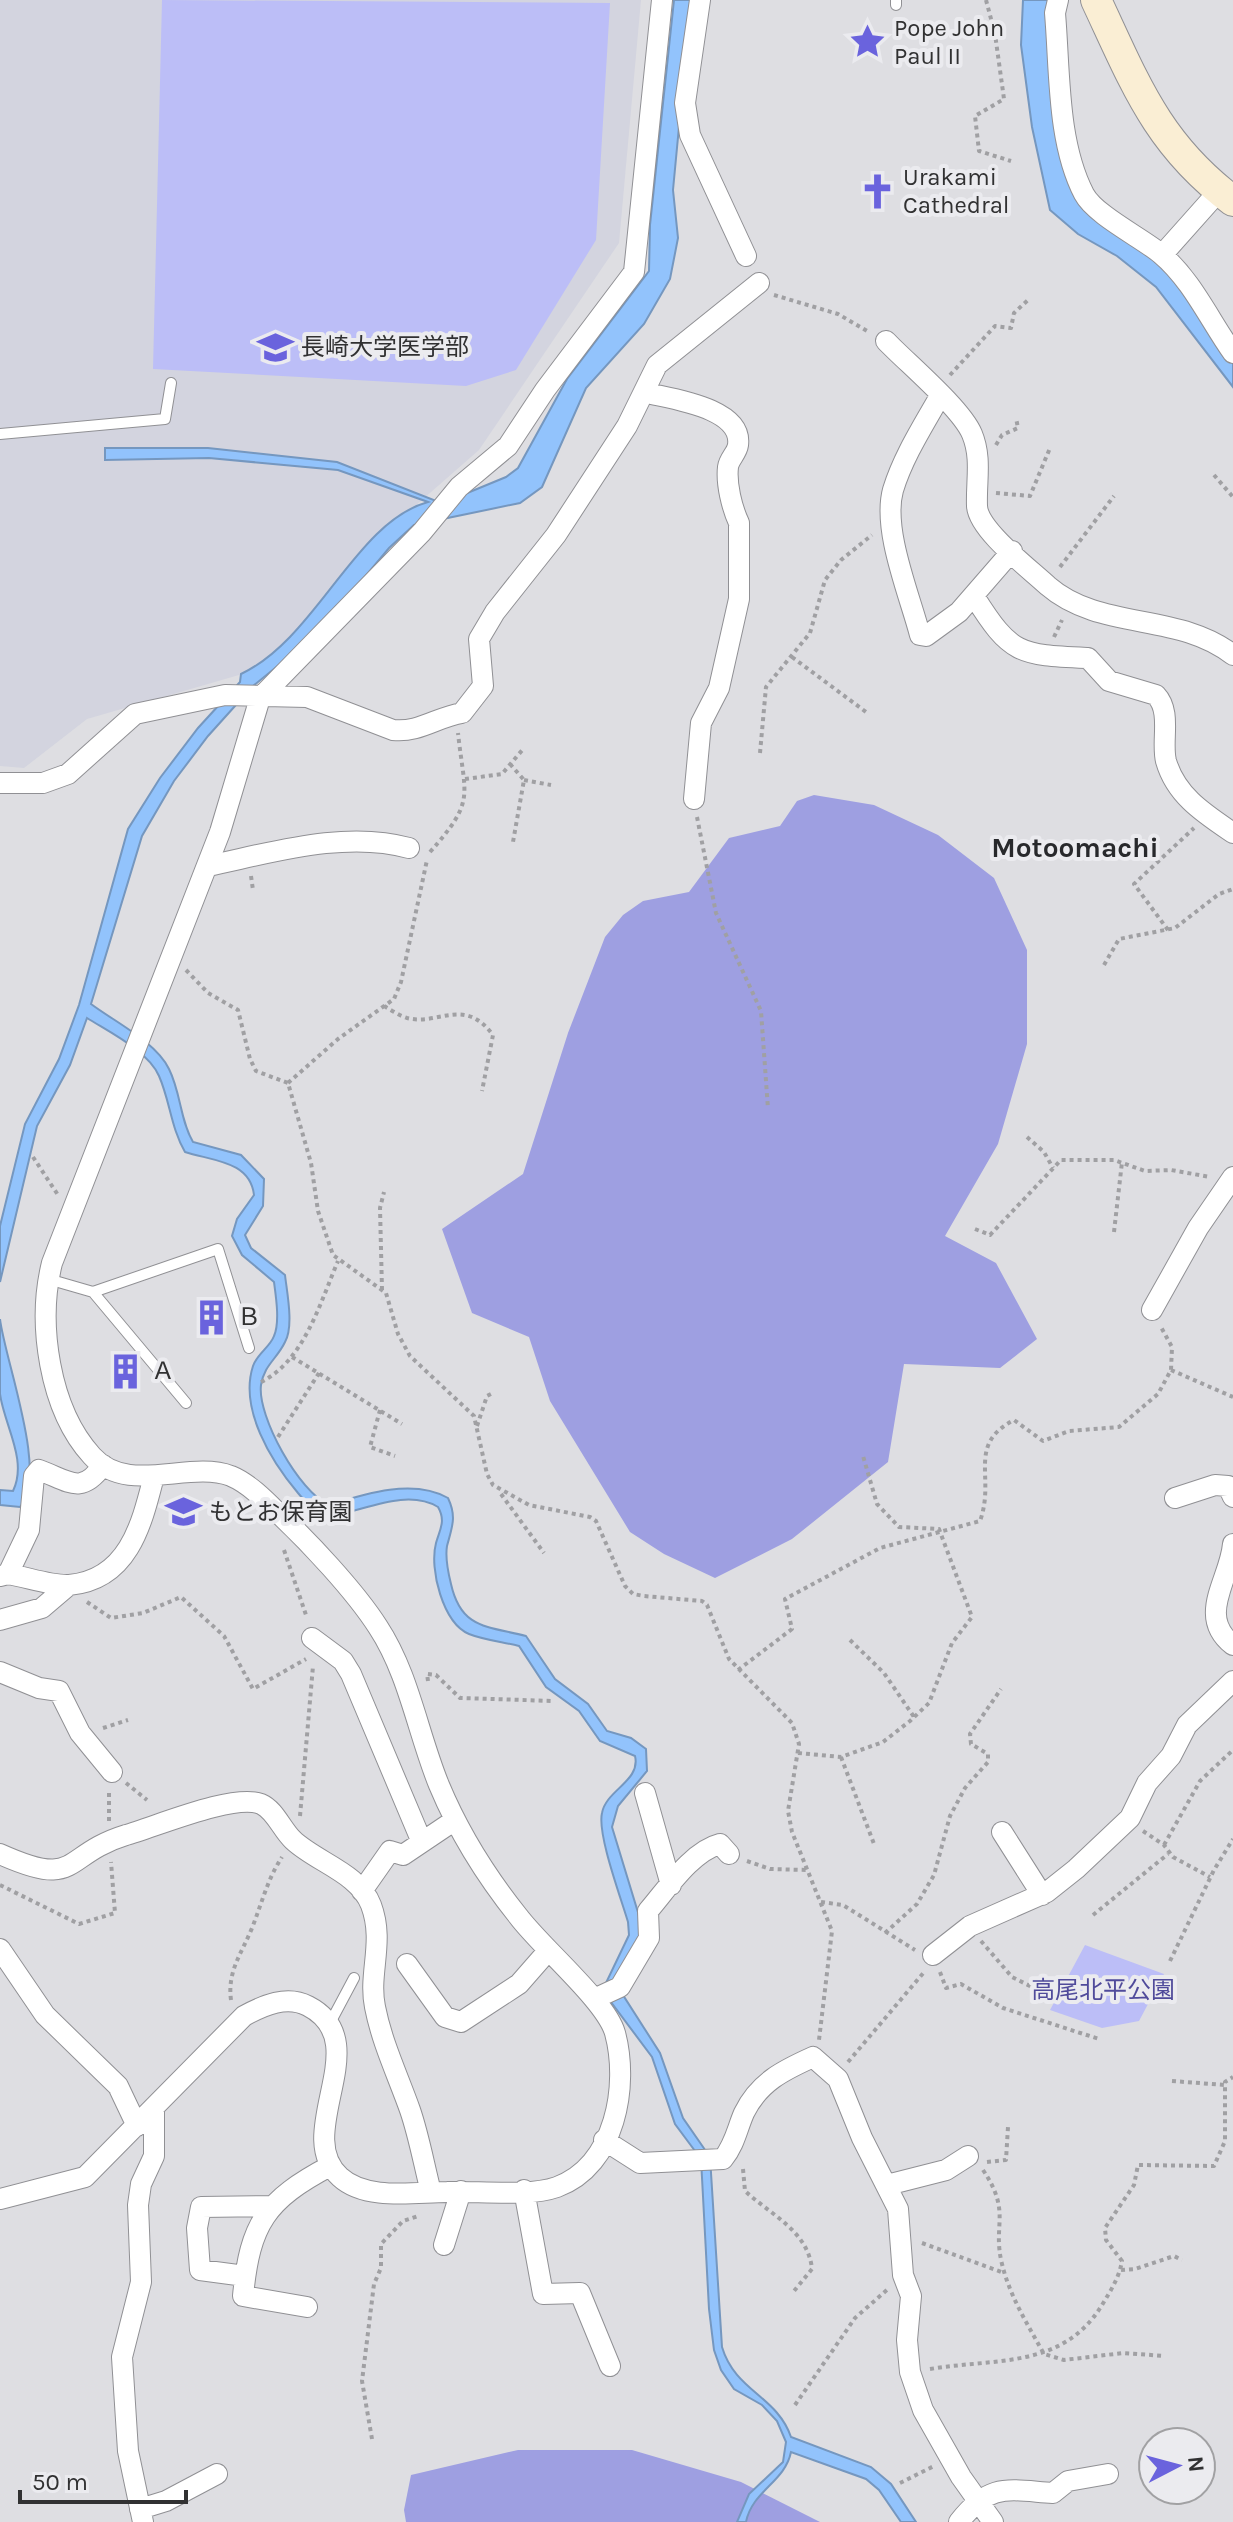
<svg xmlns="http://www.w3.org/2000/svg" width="1233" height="2522" font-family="Karla,'Noto Sans JP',sans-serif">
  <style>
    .built { fill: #d3d4df }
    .green { fill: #bcbef7 }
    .forest { fill: #9e9fe1 }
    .water { fill: #92c3fc; stroke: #7597bf; stroke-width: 2 }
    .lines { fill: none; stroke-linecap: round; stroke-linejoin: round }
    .lane-casing { stroke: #909094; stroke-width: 12 }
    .street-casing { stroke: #909094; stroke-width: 22 }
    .secondary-casing { stroke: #909094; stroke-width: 32 }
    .path { stroke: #a0a0a3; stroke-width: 4; stroke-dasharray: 4 4; stroke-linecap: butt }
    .lane { stroke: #fff; stroke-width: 10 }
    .street { stroke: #fff; stroke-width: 20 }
    .secondary { stroke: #faeed4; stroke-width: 30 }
    .labels { text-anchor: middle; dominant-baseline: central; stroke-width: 8; stroke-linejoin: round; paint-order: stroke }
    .poi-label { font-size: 24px; fill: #313132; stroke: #ebebef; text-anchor: start }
    .park-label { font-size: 24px; fill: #504b9b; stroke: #ebebef }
    .quarter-label { font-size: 28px; font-weight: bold; fill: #28292c; stroke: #ebebef }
  </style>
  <rect width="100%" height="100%" fill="#dedee2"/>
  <!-- built -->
  <path class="built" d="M0 0H641L619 243 479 450 398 521 289 650 239 675 87 719 24 768 0 766Z"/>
  <!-- green -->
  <path class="green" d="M162 0 610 3 596 240 516 370 466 386 153 369Z
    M1085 1945 1164 1974 1139 2021 1102 2028 1050 2010Z"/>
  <!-- forest -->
  <path class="forest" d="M814 795 874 805 938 835 994 878 1027 950V1044L998 1144 945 1236 996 1263 1037 1339 1000 1368 904 1364 888 1462 792 1539 715 1578 664 1554 630 1532 550 1401 529 1337 472 1313 442 1229 523 1174 568 1033 605 937 623 915 643 901 689 892 729 838 780 826 797 801Z
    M518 2450H632L741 2482 820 2522H406L404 2510 411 2475Z"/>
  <!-- water -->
  <path class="water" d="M674 0H691L673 190 678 238 670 279 644 324 586 388 542 487 520 503 414 525 389 548 318 633 253 686 208 736 174 781 142 836 91 1004C115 1022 156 1042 169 1069 181 1093 180 1120 193 1142L241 1155 264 1179 263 1206 245 1235 251 1248 285 1275C287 1293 294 1326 285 1342 277 1359 264 1365 261 1385 257 1416 299 1492 329 1505 364 1494 413 1478 448 1498 457 1517 452 1527 447 1546 445 1558 448 1572 451 1584 461 1629 487 1626 526 1636L555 1679 588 1704 607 1731 631 1738 646 1749 647 1771 618 1806 612 1827 640 1919 641 1937 623 1995 660 2053 683 2118 710 2157 722 2347C735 2391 777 2396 791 2437L871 2467 891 2484 916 2522H901L879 2490 866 2479 791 2452C785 2482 752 2491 746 2522H737L749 2494 783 2462 786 2442 777 2421 762 2405 734 2389 721 2370 714 2350 709 2309 701 2159 675 2124 652 2057 608 1998 604 1987 629 1935 628 1922C621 1898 597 1834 602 1813 606 1790 641 1781 635 1756L600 1741 579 1711 546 1687 519 1646C503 1642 484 1640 469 1634 443 1623 429 1569 436 1543 440 1529 446 1521 438 1507 406 1488 364 1511 331 1516 317 1518 307 1503 298 1493 271 1461 239 1409 253 1366 257 1354 270 1347 274 1336 280 1322 276 1297 274 1282L242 1255 232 1236 237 1219 254 1195C250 1161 213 1161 185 1152 171 1128 170 1101 159 1076 148 1051 109 1032 87 1018L70 1065 37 1126 0 1282V1226L25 1124 59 1059 79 1005 128 829 160 778 198 728 240 682 241 674C317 638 355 522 428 502L338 470 209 458 105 460V448H208L337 462 436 501 460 496 506 477 518 468 567 379 649 271 650 225Z
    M1023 0H1048L1073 188 1168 271 1233 362V387L1156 287 1117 256 1078 234 1050 210 1032 127 1021 45Z
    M0 1319C5 1361 49 1475 20 1507L0 1505V1490L13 1491C28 1460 4 1425 0 1394 0 1370 0 1344 0 1319Z"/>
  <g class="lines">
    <defs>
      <path id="lane" d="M896 5V0
        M0 434 165 419 171 383
        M48 1279 93 1292 218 1249 249 1348
        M93 1292 186 1403
        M329 2025 354 1978"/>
      <path id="street" d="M700 0 685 103 690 135 746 256
        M1058 0 1055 13C1060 71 1057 142 1084 194 1095 215 1142 238 1161 254 1192 280 1210 321 1233 353
        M1162 255 1219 191
        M886 341C907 363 961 408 972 434 982 458 976 481 977 506 978 530 1030 569 1048 586 1100 631 1179 612 1233 655
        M647 393C672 399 743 408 738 445 737 453 729 459 728 467 726 484 732 508 739 523V599L719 688 701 723 694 799
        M940 396C923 426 903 457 893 490 882 530 910 596 920 635L926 636 959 612 1012 551
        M974 596C1011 655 1019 655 1088 658L1109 681 1156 695C1172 712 1161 741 1166 761 1176 796 1205 814 1233 833
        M0 783H43L68 774 135 714 225 695 307 697 393 730C419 733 437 717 462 713L483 686 479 639 495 612 556 535 627 426 657 365 759 283
        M207 866C271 853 345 830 409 848
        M1152 1310 1198 1228 1233 1177
        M1175 1498 1215 1485 1228 1486 1233 1497
        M1233 1544C1230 1580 1196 1616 1233 1645
        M8 1574 29 1530 34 1476 39 1470C69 1481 81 1496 103 1465
        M0 1576 8 1574C27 1577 51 1586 69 1585 129 1580 142 1523 154 1476
        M0 1620 42 1608 69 1585
        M312 1638 343 1661 351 1674 421 1840
        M0 1672 39 1688 59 1691 80 1733 112 1772
        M645 1793 671 1885
        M1002 1832 1042 1895
        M0 1854C80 1890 61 1855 126 1835 155 1827 234 1793 261 1804 275 1810 282 1830 293 1840 316 1862 359 1873 371 1905 385 1942 368 1973 375 2007 382 2043 398 2076 410 2110 419 2136 424 2165 431 2192
        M362 1891 390 1851 403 1855 455 1820
        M0 1949 45 2015 118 2086 137 2126
        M933 1955 970 1926 1047 1892 1076 1869 1130 1818 1147 1783 1171 1756 1187 1725 1233 1681
        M407 1964 445 2017 461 2022 519 1984 547 1952
        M594 1999 620 1987 649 1938 648 1911C667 1889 692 1851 720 1844L729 1854
        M604 2140 640 2163 723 2159C735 2144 737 2129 744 2113 759 2082 784 2070 813 2057L838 2079 862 2138 898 2209 903 2275 911 2296 907 2340 910 2372 923 2410 961 2477 993 2522
        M887 2185 946 2170 968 2156
        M524 2190 543 2294 580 2293 610 2366
        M0 2199 85 2177 244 2016C264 2005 287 1995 308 2006 378 2042 291 2133 340 2177 366 2201 415 2192 447 2192 478 2191 529 2197 557 2187 616 2165 629 2085 615 2033 606 2001 541 1947 518 1916 486 1876 459 1833 439 1785 418 1734 409 1674 378 1627 355 1591 309 1542 277 1512 264 1499 248 1483 231 1476 188 1460 128 1496 92 1456 49 1409 37 1323 52 1263L220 832 260 698 422 532 459 487 508 446 545 390 634 272 662 0
        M444 2245 461 2191
        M245 2276 200 2270 197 2228 201 2207 273 2206
        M307 2307 243 2296C250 2223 266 2200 330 2166
        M140 2509 166 2501 217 2474
        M143 2522 128 2451 122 2357 141 2282 138 2205 141 2184 154 2156V2110
        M959 2522C990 2482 1008 2490 1053 2493L1068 2481 1108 2474"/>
      <path id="secondary" d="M1096 0C1135 83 1157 144 1233 201"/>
    </defs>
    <!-- lane casing -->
    <use href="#lane" class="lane-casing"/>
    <!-- street casing -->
    <use href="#street" class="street-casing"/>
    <!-- secondary casing -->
    <use href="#secondary" class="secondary-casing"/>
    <!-- path -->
    <path class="path" d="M986 0 995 34 1004 99 975 116 979 151 1011 161
      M774 295 838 314 869 332
      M950 375 995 326 1011 328 1014 313 1029 299
      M996 445 1002 435 1018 428 1016 418
      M1214 475 1233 497
      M996 493 1030 496 1050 448
      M1060 567 1114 496
      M1054 637 1062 620
      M792 657 866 712
      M760 753 766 687 810 633 825 580 841 560 872 535
      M510 764 524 780 513 842
      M465 779 502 774 524 748
      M524 780 551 785
      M697 817 716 913 761 1011 768 1109
      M430 852C476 800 465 798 458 733
      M251 876 253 890
      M1168 930 1134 884 1194 828
      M1104 965 1119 939 1175 928 1219 894 1233 889
      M186 970 208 993 238 1010 250 1059 256 1071 288 1083 311 1163 318 1211 333 1255 386 1293 398 1334 410 1356 474 1416 487 1474 493 1485 529 1505 590 1517 596 1521 625 1586 633 1594 644 1596 702 1601 707 1605 729 1659 792 1723 799 1744 788 1811 792 1832 832 1931 819 2040
      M384 1006C391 1010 400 1016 407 1018 439 1026 464 996 493 1035L482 1091
      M288 1083 338 1039 394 999 401 982 427 860
      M1027 1137 1044 1152 1053 1168
      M33 1157 58 1195
      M975 1229 990 1235 1061 1160H1114L1145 1171 1171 1170 1210 1177
      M1114 1232 1122 1162
      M382 1290 380 1208 384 1192
      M292 1357 402 1424
      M1171 1370 1233 1397
      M261 1382C304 1361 320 1303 338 1261
      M380 1410 370 1447 395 1456
      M477 1426 487 1396 493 1393
      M278 1437 319 1373
      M501 1494 544 1553
      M284 1550 307 1618
      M87 1602 111 1618 143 1613 181 1597 224 1636 253 1689 306 1659
      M850 1640 884 1673 914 1717
      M738 1670 792 1629 785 1599 880 1548 980 1521C996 1477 966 1445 1014 1420L1043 1441 1069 1431 1119 1427 1158 1394 1171 1370 1172 1347 1161 1327
      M428 1681 427 1674 436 1675 460 1698 554 1701
      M103 1728 128 1720
      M798 1753 841 1757 883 1742 910 1721 929 1703 952 1643 972 1617 939 1529 899 1527 877 1504 863 1456
      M841 1757 874 1844
      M126 1783 147 1800
      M300 1816 313 1666
      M109 1821V1790
      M1143 1831 1164 1845 1173 1857 1210 1877
      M1164 1845 1200 1781 1233 1750
      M747 1861 770 1869 807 1870
      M0 1885 79 1924 115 1913 111 1862
      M821 1902 843 1905 915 1950
      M1093 1915 1168 1854
      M885 1933 917 1904 934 1875 950 1816 965 1788 988 1762V1754L971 1744 970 1734 1001 1689
      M981 1941 1012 1977 1052 1997
      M1170 1961 1214 1870 1233 1839
      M940 1972 946 1988 961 1984 1003 2008 1099 2039
      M231 2000C227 1971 242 1953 252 1928 262 1903 267 1880 282 1857
      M848 2062 925 1971
      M1172 2081 1225 2085
      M987 2162 1006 2160 1008 2127
      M743 2169 745 2191C771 2215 808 2231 812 2269L794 2291
      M983 2170C1012 2213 992 2224 1002 2264 1010 2297 1028 2325 1044 2354L1064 2360 1123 2353 1165 2356
      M922 2243 1004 2273
      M1121 2270 1135 2269 1174 2256 1182 2260
      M930 2369C996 2358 1063 2369 1102 2305 1111 2290 1119 2278 1122 2261L1106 2240 1105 2228 1134 2185 1138 2165 1214 2166 1225 2141V2082L1233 2077
      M795 2405 855 2318 888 2289
      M372 2439 362 2381 374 2284 381 2268V2244L403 2221 418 2216
      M900 2483 934 2466"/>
    <!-- lane -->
    <use href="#lane" class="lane"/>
    <!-- street -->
    <use href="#street" class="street"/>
    <!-- secondary -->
    <use href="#secondary" class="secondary"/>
  </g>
  <!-- icons -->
  <defs>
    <symbol id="sight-bare" viewBox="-9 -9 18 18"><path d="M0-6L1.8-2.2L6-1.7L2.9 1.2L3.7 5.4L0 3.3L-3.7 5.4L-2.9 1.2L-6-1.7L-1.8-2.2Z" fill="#6a63dd" stroke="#ebebef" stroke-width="2.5" paint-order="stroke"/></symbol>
    <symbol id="church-bare" viewBox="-9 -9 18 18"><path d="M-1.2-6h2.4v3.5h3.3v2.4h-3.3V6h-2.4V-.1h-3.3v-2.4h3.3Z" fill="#6a63dd" stroke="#ebebef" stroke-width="2.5" paint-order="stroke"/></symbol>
    <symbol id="university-bare" viewBox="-9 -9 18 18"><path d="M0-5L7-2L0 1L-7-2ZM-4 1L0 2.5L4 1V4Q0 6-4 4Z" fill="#6a63dd" stroke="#ebebef" stroke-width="2.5" paint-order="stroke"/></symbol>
    <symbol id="building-bare" viewBox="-9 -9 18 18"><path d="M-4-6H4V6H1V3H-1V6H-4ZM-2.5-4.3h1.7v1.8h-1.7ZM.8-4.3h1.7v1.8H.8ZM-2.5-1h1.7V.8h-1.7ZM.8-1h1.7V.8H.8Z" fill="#6a63dd" stroke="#ebebef" stroke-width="2.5" paint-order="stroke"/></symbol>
    <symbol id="school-bare" viewBox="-9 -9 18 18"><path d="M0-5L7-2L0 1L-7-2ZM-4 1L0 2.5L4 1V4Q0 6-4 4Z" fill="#6a63dd" stroke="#ebebef" stroke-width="2.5" paint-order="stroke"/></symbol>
  </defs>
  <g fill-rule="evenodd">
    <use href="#sight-bare" x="842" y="16" width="51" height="51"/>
    <use href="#church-bare" x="852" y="166" width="51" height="51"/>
    <use href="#university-bare" x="250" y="322" width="51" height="51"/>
    <use href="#building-bare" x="186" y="1292" width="51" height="51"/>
    <use href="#building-bare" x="100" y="1346" width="51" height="51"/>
    <use href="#school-bare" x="158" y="1486" width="51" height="51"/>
  </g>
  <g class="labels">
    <!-- poi labels -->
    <g class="poi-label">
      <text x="894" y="28">Pope John<tspan x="894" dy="28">Paul II</tspan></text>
      <text x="903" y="177">Urakami<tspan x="903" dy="28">Cathedral</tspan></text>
      <text x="301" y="347">長崎大学医学部</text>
      <text x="237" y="1317">Ｂ</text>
      <text x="151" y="1371">Ａ</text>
      <text x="209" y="1512">もとお保育園</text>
    </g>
    <!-- park labels -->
    <g class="park-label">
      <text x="1103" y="1990">高尾北平公園</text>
    </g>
    <!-- quarter labels -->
    <g class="quarter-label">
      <text x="1075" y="847">Motoomachi</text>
    </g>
  </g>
  <!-- north arrow -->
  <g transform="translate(1177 2466) rotate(84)"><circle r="38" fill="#ebebef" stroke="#a1a1a3" stroke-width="2"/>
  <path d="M0-6L14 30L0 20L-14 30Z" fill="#6a63dd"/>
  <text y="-12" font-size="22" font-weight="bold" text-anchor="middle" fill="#313132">N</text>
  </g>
  <!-- scale -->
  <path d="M20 2490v12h166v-12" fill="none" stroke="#313132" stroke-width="4"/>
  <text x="32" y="2490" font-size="24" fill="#313132" stroke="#ebebef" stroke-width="6" paint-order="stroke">50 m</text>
</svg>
